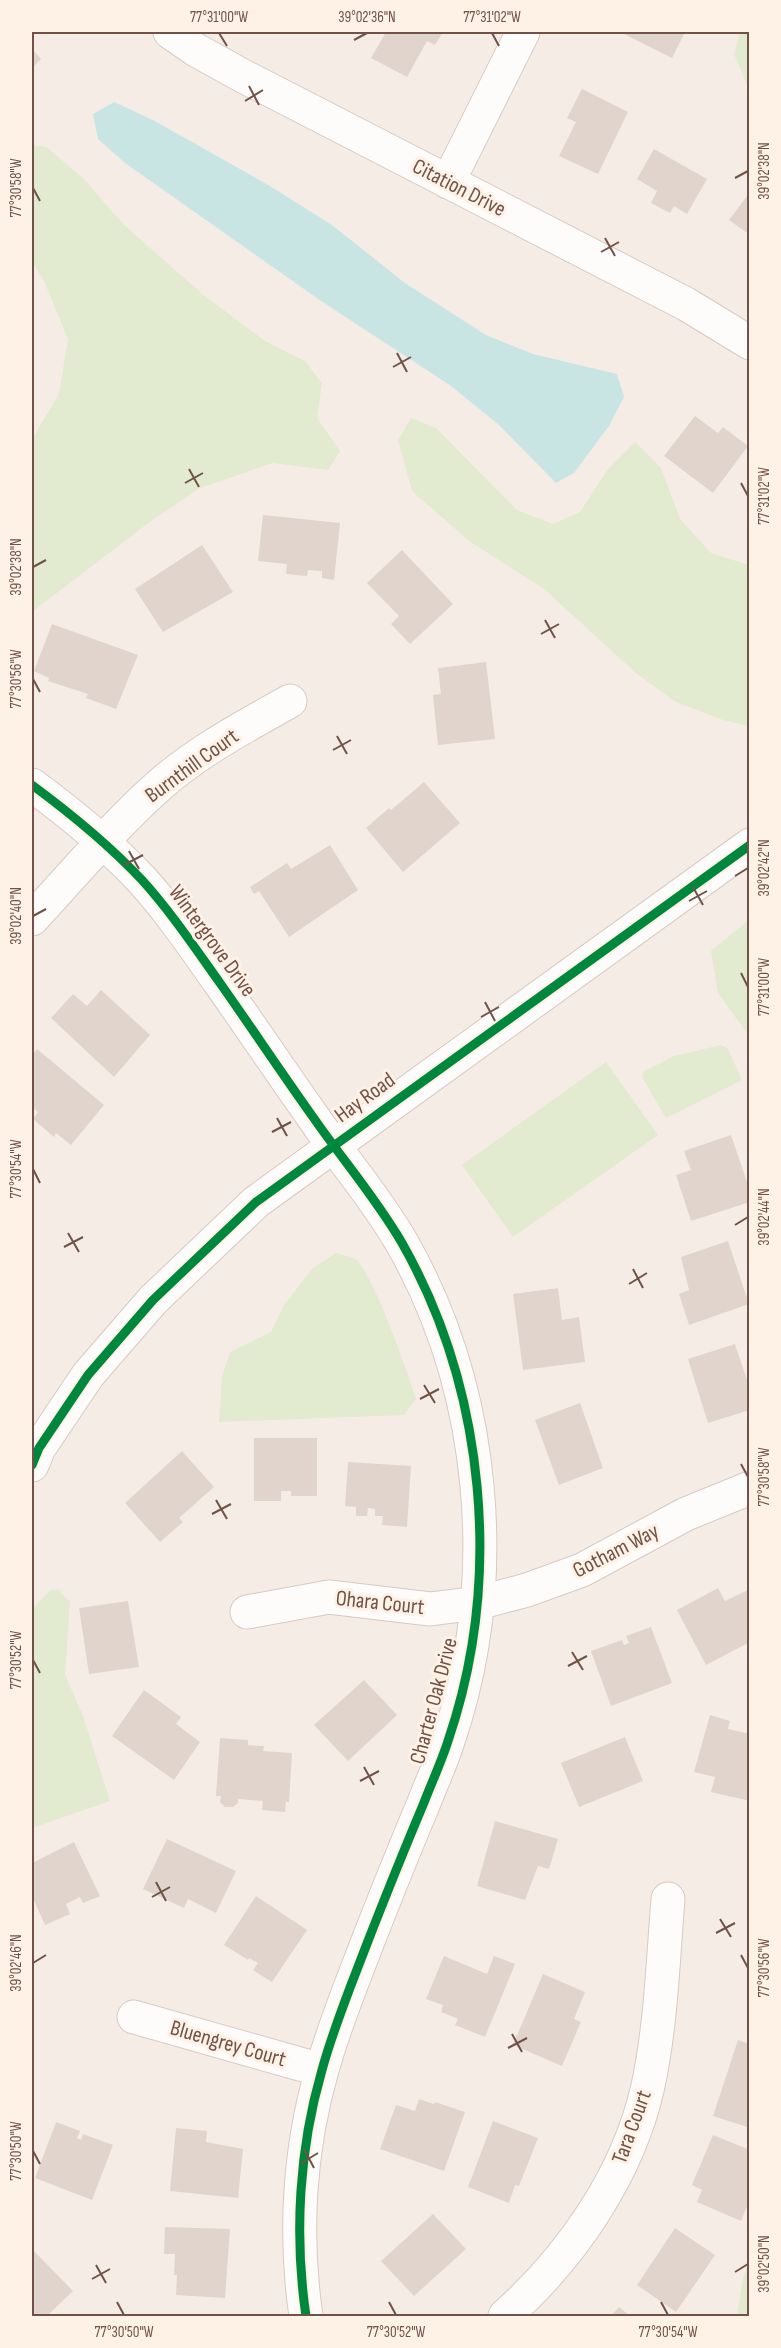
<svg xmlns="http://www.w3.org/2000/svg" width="781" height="2348" font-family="'Sofia Sans Condensed',sans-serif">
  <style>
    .green { fill: #e2ead0 }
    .water { fill: #c8e5e4 }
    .building { fill: #e1d4cd }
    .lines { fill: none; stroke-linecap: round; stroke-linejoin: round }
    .minor-casing { stroke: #d6cac4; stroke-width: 35 }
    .minor { stroke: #fefcfb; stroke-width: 33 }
    .cycleway-casing { stroke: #fef1e5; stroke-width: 13 }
    .cycleway { stroke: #00873e; stroke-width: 9 }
    .ticks { fill: none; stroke: #705248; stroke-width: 2 }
    .labels { text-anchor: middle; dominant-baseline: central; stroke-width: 6; stroke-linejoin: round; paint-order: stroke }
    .street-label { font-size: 22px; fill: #705248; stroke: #fef1e5 }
    .neatline { fill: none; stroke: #705248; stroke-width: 2 }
    .ticks-label { font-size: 15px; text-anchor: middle; fill: #705248 }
  </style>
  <rect width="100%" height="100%" fill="#f5ede5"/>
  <!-- green -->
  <path class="green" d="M740 32H749L748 87 734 54Z
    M32 145 47 147 86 181 122 223 201 293 265 341 305 361 322 383 317 418 340 451 328 470 273 463 200 488 151 521 32 612V439L59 394 68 339 44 281 32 262Z
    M411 418 436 428 517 510 553 524 580 512 608 469 635 442 661 468 680 519 711 553 749 565V726L723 720 676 702 637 674 544 589 469 541 412 491 398 440Z
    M749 920V1036L718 993 711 951Z
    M721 1045 728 1049 742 1080 666 1118 642 1077 643 1072 674 1056Z
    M606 1062 658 1135 513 1237 462 1165Z
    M336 1253C341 1255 349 1256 354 1258 372 1269 409 1376 416 1399L404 1415 219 1422 222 1377 230 1352 271 1332 284 1305 313 1268Z
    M58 1589 70 1602 65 1675 83 1716 110 1801 32 1828V1610L50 1590Z
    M749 2263V2316H737L743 2278Z"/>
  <!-- water -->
  <path class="water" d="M114 102 153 120 270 186 332 225 405 283 486 335 533 354 617 374 624 397 609 426 574 473 556 483 499 425 451 386 321 301 125 163 98 139 93 114Z"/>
  <!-- building -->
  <path class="building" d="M386 32H443L435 45 427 41 407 77 371 58Z
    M625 32H685L672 58 624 34Z
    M32 49 41 59 32 68Z
    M582 89 628 112 598 174 559 156 576 122 567 118Z
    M654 149 707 179 687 214 674 206 670 213 651 203 657 191 637 179Z
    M750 192V235L729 220Z
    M695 416 718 433 723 427 748 446 713 493 664 456Z
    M263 515 340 523 334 580 322 578V571L308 570 307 576 286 574 287 564 258 561Z
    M202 545 233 592 163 632 135 589Z
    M402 550 453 604 410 644 391 624 399 616 367 583Z
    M52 624 138 655 116 709 86 698 88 694 48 681 49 678 34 671Z
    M486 662 495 739 438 745 433 695 441 694 438 668Z
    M424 782 460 823 403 872 366 828 389 808 391 810Z
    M330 845 358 890 289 937 259 891 254 894 250 887 287 863 291 869Z
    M101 990 150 1035 114 1077 51 1018 73 994 87 1006Z
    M37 1049 104 1105 71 1145 56 1133 54 1137 33 1119 38 1112 32 1107V1055Z
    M731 1135 750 1191V1202L691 1221 676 1175 691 1170 684 1151Z
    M728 1241 749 1304 689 1325 679 1294 689 1290 681 1257Z
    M558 1288 562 1320 579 1317 585 1362 523 1370 513 1294Z
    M735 1344 750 1389V1410L708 1423 688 1359Z
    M580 1403 603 1468 559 1485 535 1420Z
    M254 1438H317V1496H291V1491H281V1501H254Z
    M182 1451 214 1487 179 1518 183 1522 160 1542 125 1503Z
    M348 1462 411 1466 407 1527 382 1525 383 1516H375V1509L368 1508 367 1516H356V1507L345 1506Z
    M718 1588 725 1601 750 1589V1642L706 1665 677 1610Z
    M128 1601 139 1667 89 1674 79 1608Z
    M651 1627 672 1683 611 1706 591 1651 622 1640 624 1645 629 1643 626 1636Z
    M364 1680 397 1715 348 1761 314 1725Z
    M144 1690 181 1717 176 1724 200 1742 174 1780 112 1736Z
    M710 1715 730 1721 728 1729 750 1734V1801L711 1792 715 1777 694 1772Z
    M625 1737 643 1781 579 1807 561 1763Z
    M220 1738 248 1740V1745L264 1746 263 1751 292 1753 289 1802H286L285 1812 262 1810 263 1801 238 1799V1803L233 1807H225L220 1802 221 1796H216Z
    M495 1821 558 1839 549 1869 538 1866 525 1900 477 1886Z
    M167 1839 236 1871 216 1913 188 1899 184 1908 143 1889Z
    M74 1842 100 1896 83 1903 80 1897 66 1904 70 1914 45 1925 32 1896V1863Z
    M256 1896 307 1930 272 1982 253 1970 258 1963 249 1958 248 1960 224 1945Z
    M444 1956 487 1974 494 1956 515 1964 485 2037 455 2025 458 2019 441 2012 443 2005 426 1999Z
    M543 1974 585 1992 574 2019 581 2022 562 2066 513 2045Z
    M738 2040 750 2044V2128L713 2116Z
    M419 2099 434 2104 435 2102 465 2112 444 2171 380 2149 396 2105 415 2111Z
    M493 2121 538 2138 519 2186 515 2185 509 2203 468 2187Z
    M56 2122 80 2131 77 2138 81 2140 83 2134 113 2145 92 2200 35 2178Z
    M176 2128 207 2131 206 2142 243 2149 238 2198 170 2191Z
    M713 2135 750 2150V2199L741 2221 697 2202 702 2190 692 2185Z
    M433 2214 466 2249 414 2296 381 2261Z
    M165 2227 230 2229 225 2298 176 2295 177 2275H174L175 2254H164Z
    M675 2228 715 2255 676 2312 637 2285Z
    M32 2249 73 2291 47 2316H32Z
    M619 2307 630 2316H611Z"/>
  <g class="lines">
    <defs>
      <path id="minor" d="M170 32 196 50 243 76 686 304 750 343
        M448 182 523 32
        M32 785C70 813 109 845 142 880 171 912 195 948 220 983 251 1027 281 1072 313 1117 342 1159 376 1198 402 1243 486 1391 503 1580 448 1741 441 1763 431 1784 423 1805 404 1850 386 1895 368 1941 352 1983 334 2026 322 2070 299 2149 294 2235 306 2316
        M32 919C74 874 115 824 162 783 200 750 246 726 290 701
        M32 1465 39 1448 88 1375 153 1300 256 1202 750 845
        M247 1612 329 1597 430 1609 478 1603 527 1590 582 1570 686 1514 750 1488
        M134 2017 321 2070
        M505 2316C572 2256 628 2175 648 2086 661 2025 663 1961 668 1899"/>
    </defs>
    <!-- minor casing -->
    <use href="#minor" class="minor-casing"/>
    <!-- minor -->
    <use href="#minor" class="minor"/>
    <defs>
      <path id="cycleway" d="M32 785C70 813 109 845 142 880 171 912 195 948 220 983 251 1027 281 1072 313 1117 342 1159 376 1198 402 1243 486 1391 503 1580 448 1741 441 1763 431 1784 423 1805 404 1850 386 1895 368 1941 352 1983 334 2026 322 2070 299 2149 294 2235 306 2316
        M32 1465 39 1448 88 1375 153 1300 256 1202 750 845"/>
    </defs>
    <!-- cycleway casing -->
    <use href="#cycleway" class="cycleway-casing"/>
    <!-- cycleway -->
    <use href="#cycleway" class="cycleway"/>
  </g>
  <!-- ticks -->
  <path class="ticks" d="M219 33 227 46M492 33 499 46M354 40 367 33M249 86 259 105M245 101 263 90M735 178 748 171M33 188 40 201M605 238 615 256M601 252 619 242M397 353 407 372M393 367 411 357M189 469 199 487M185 483 203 473M741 483 748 496M33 567 46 560M545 620 555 638M541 634 559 624M33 679 40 692M337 736 347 754M333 750 351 740M129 851 139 869M124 865 143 855M735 876 748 868M693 887 703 905M689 901 707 891M33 916 46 909M741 973 748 987M485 1002 495 1021M481 1017 499 1007M277 1118 287 1136M272 1132 291 1122M33 1169 40 1183M735 1225 748 1217M68 1233 79 1252M64 1247 83 1237M633 1269 643 1288M629 1284 647 1273M424 1385 435 1403M420 1399 439 1389M741 1464 748 1477M216 1500 227 1519M212 1514 231 1504M572 1652 583 1670M33 1660 40 1673M568 1666 587 1656M364 1767 374 1785M360 1781 379 1771M156 1882 166 1901M152 1897 170 1887M720 1919 731 1937M716 1933 735 1923M741 1955 748 1968M33 1963 46 1955M512 2034 522 2052M508 2048 527 2038M304 2149 314 2168M33 2151 40 2164M300 2164 318 2153M96 2265 106 2283M735 2272 748 2264M92 2279 110 2269M117 2302 124 2315M389 2302 396 2315M661 2302 668 2315"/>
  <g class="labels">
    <!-- street labels -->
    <g class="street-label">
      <text transform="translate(459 188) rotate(27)">Citation Drive</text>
      <text transform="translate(192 766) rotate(-36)">Burnthill Court</text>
      <text transform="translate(212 941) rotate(54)">Wintergrove Drive</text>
      <text transform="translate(365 1098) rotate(-36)">Hay Road</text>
      <text transform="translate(616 1551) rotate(-27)">Gotham Way</text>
      <text transform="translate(380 1603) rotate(6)">Ohara Court</text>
      <text transform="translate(434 1701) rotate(-75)">Charter Oak Drive</text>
      <text transform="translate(228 2044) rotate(16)">Bluengrey Court</text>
      <text transform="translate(632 2127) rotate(-70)">Tara Court</text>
    </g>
  </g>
  <!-- border -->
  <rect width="781" height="2348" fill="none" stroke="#fef1e5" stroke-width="66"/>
  <rect x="33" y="33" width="715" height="2282" class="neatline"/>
  <g class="ticks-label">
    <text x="219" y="22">77°31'00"W</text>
    <text x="367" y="22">39°02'36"N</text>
    <text x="492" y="22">77°31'02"W</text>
    <text transform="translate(764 171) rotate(-90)" y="5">39°02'38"N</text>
    <text transform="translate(16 188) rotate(-90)" y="5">77°30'58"W</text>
    <text transform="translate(764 496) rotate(-90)" y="5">77°31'02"W</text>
    <text transform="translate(16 567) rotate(-90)" y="5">39°02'38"N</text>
    <text transform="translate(16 679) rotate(-90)" y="5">77°30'56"W</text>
    <text transform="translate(764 868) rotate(-90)" y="5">39°02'42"N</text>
    <text transform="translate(16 916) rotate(-90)" y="5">39°02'40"N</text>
    <text transform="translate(764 987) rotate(-90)" y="5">77°31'00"W</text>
    <text transform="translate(16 1169) rotate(-90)" y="5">77°30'54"W</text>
    <text transform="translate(764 1217) rotate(-90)" y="5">39°02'44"N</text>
    <text transform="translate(764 1477) rotate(-90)" y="5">77°30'58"W</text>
    <text transform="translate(16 1660) rotate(-90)" y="5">77°30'52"W</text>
    <text transform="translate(16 1963) rotate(-90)" y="5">39°02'46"N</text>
    <text transform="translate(764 1968) rotate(-90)" y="5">77°30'56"W</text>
    <text transform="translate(16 2151) rotate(-90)" y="5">77°30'50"W</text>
    <text transform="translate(764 2264) rotate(-90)" y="5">39°02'50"N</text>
    <text x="124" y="2337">77°30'50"W</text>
    <text x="396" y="2337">77°30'52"W</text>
    <text x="668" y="2337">77°30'54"W</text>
  </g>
</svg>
